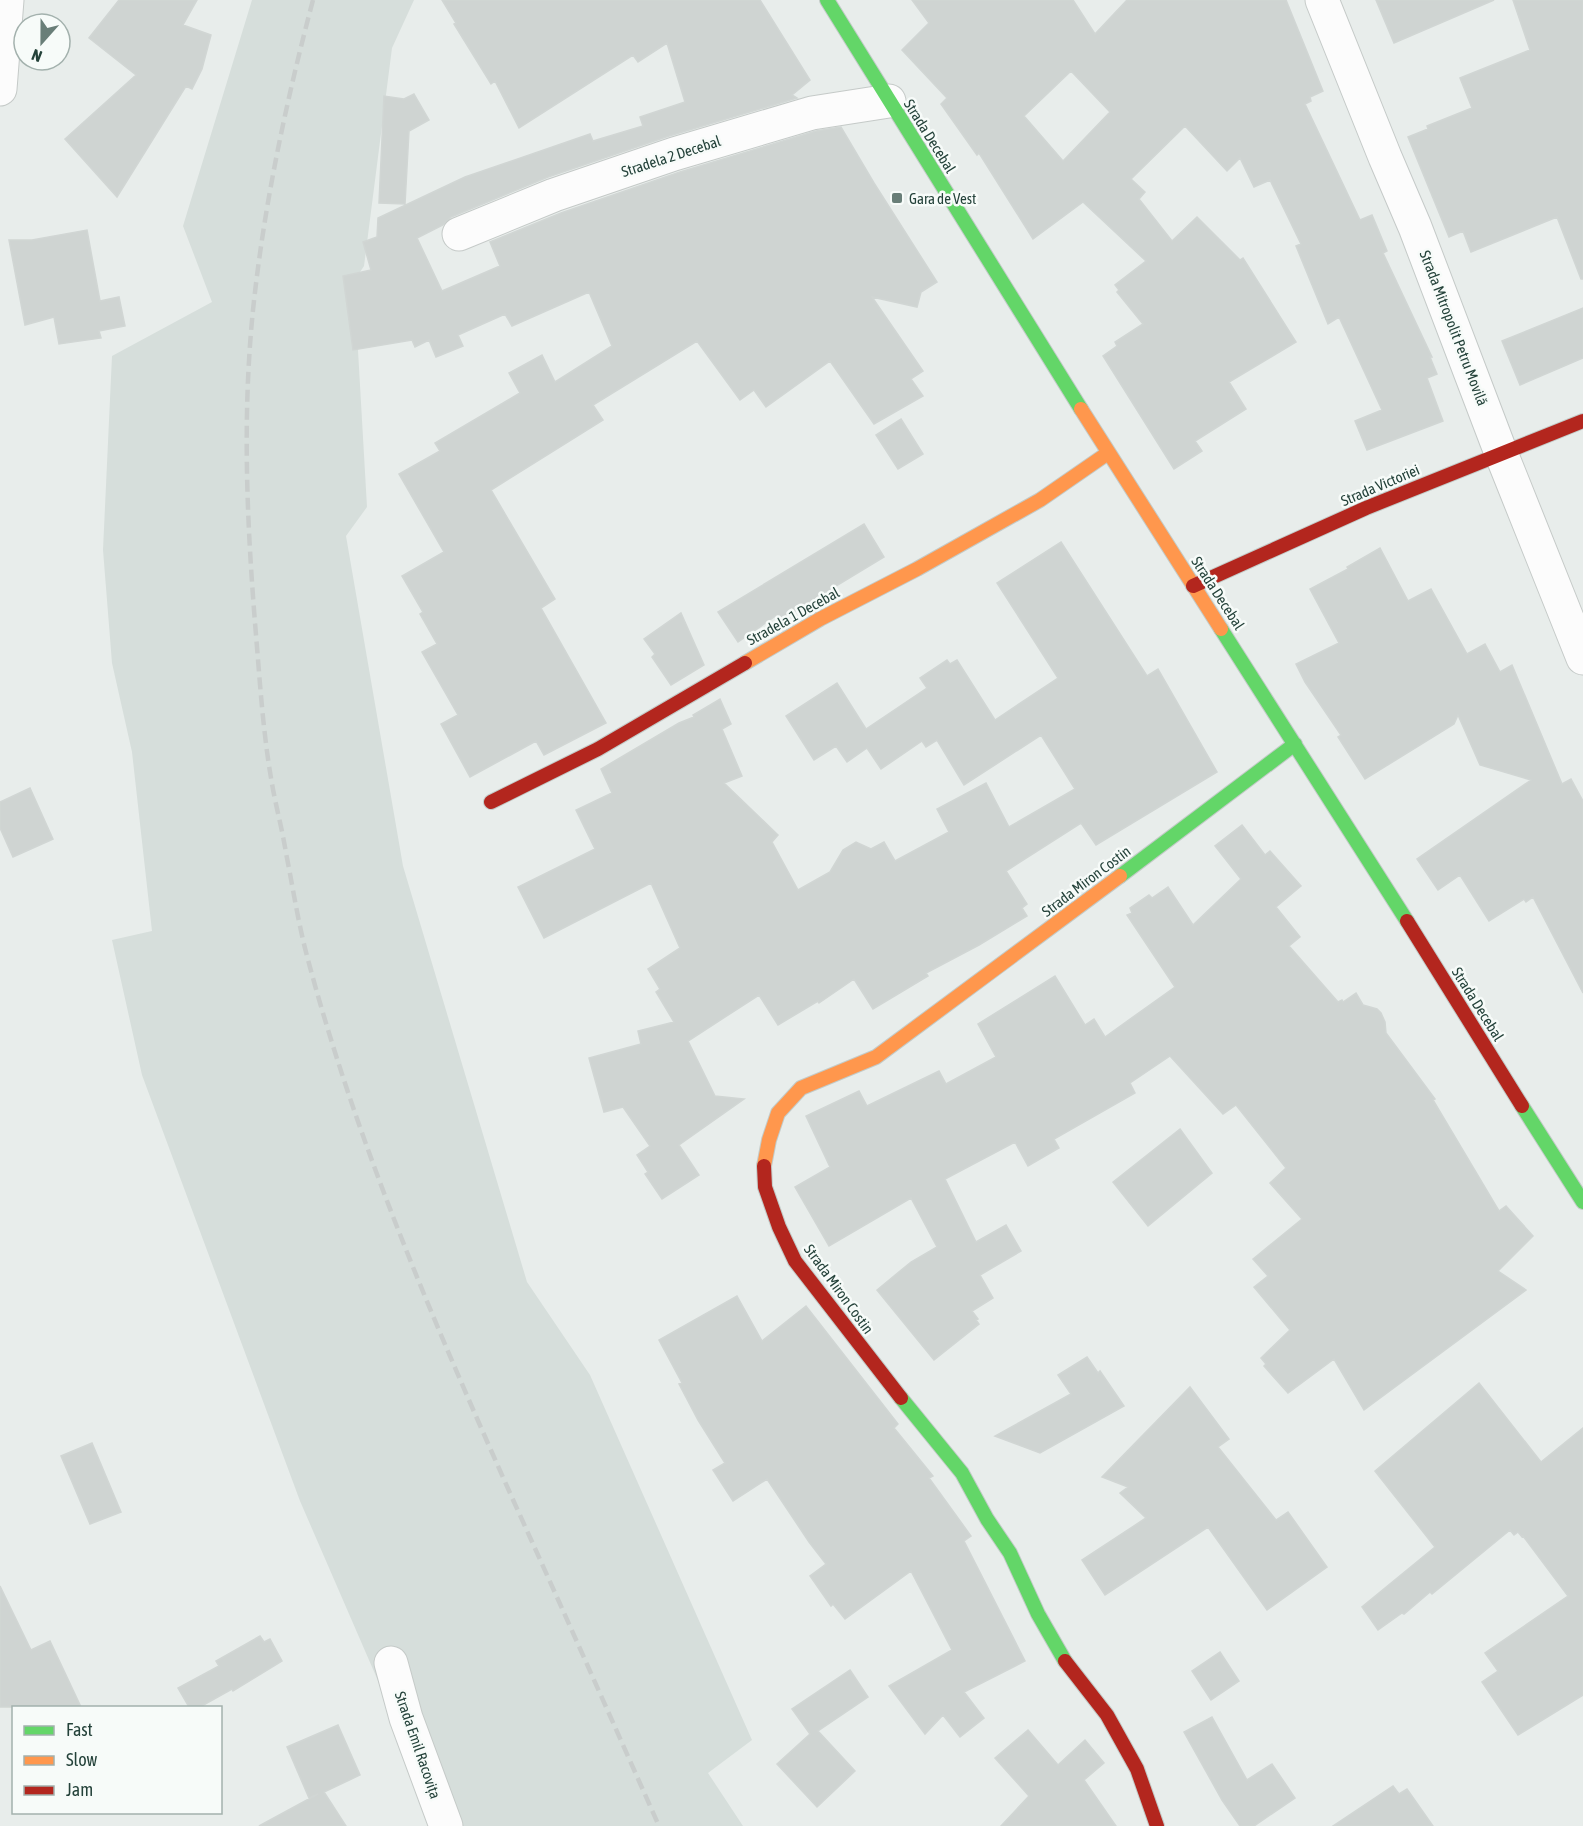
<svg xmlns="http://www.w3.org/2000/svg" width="1583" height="1826" font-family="'Asap Condensed',sans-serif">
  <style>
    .built { fill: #d6dedb }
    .building { fill: #cfd4d2; stroke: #d1d6d4; stroke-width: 1.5; fill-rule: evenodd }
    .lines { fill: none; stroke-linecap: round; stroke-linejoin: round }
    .street-casing { stroke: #c5cac8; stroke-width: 35 }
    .fast-casing { stroke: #c3cbc8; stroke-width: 16 }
    .slow-casing { stroke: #c3cbc8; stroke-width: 16 }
    .jam-casing { stroke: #c3cbc8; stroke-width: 16 }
    .street { stroke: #fcfcfc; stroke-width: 33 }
    .fast { stroke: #63d668; stroke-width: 14 }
    .slow { stroke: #ff974d; stroke-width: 14 }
    .jam { stroke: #b3261e; stroke-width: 14 }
    .rail { stroke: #c9cdcc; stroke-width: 4.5; stroke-dasharray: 12 6; stroke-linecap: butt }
    .poi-dot { fill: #697e78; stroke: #f7fbf9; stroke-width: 2 }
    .labels { text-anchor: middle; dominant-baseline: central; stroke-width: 5; stroke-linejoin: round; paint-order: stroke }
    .street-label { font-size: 15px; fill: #24423a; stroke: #f7fbf9 }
    .poi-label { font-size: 15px; fill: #24423a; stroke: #f7fbf9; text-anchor: start }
  </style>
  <rect width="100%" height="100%" fill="#e8edeb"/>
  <!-- built -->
  <path class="built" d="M252 0H414L392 48 364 266 354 281 367 507 346 536 403 866 527 1282 590 1375 752 1740 708 1773 743 1826H441L300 1501 142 1075 112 940 152 931 132 752 112 663 103 550 112 356 212 302 183 226Z"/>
  <!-- building -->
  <path class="building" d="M119 0H197L183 25 211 35 202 69 192 89 186 86 117 197 65 139 136 75 89 38Z
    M442 0H760L810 80 792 95 797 98 669 136 548 177 451 217 443 225 417 238 442 291 500 266 490 242 561 213 680 172 816 131 841 127 874 183 937 282 921 292 917 307 872 297 923 371 911 379 923 396 874 424 830 361 766 407 754 390 740 400 697 341 593 405 603 420 491 490 555 599 541 608 606 723 544 755 536 741 470 777 441 724 458 715 422 652 437 644 420 614 423 612 402 576 444 552 399 474 440 451 435 443 520 393 509 373 542 355 555 382 612 346 589 292 512 326 505 314 458 335 463 346 436 357 429 340 415 347 412 340 353 350 343 276 371 270 363 242 377 237 378 218 465 177 590 134 593 141 643 126 640 117 685 102 667 43 638 62 633 55 519 128 495 81 491 84 454 24 456 23Z
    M912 0H1073L1095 34 1127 0H1286L1323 91 1310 97 1311 101 1305 104 1360 220 1372 215 1387 251 1383 253 1432 357H1430L1437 374 1427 378 1443 421 1367 450 1355 421 1382 410 1339 317 1328 324 1296 246 1301 244 1270 180 1254 187 1240 158 1227 171 1185 126 1131 179 1145 192 1139 199 1172 241 1197 217 1240 260 1243 258 1296 342 1229 382 1246 409 1195 441 1202 451 1174 469 1103 356 1117 346 1115 342 1143 324 1117 292 1119 290 1115 285 1146 261 1083 202 1033 239 979 153 977 155 941 104 947 98 902 50 929 23ZM1071 71 1110 112 1063 161 1024 116Z
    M1376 0H1494L1394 43Z
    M1513 0H1583V279H1581L1557 217 1471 252 1463 231 1449 237 1408 137 1428 129 1427 126 1472 108 1460 78 1530 50Z
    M414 94 429 120 409 131 405 204 379 203 384 96 404 99Z
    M87 230 100 301 119 297 125 326 99 331 101 338 59 344 54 317 25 325 9 240H32Z
    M1583 308V358L1520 385 1502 341Z
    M901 419 923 454 898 469 876 435Z
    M864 524 884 557 780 620 777 615 738 642 718 612Z
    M1061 542 1147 676 1158 669 1217 772 1096 845 1081 823 1006 871 1027 904 1022 908 1027 916 979 945 926 973 928 976 873 1009 854 979 819 1003 818 1001 778 1025 759 995 688 1041 715 1096 744 1099 679 1145 699 1175 662 1199 645 1174 648 1172 637 1155 650 1146 623 1107 604 1112 589 1058 641 1044 638 1031 674 1022 656 992 660 989 648 969 680 948 651 883 544 938 518 887 595 849 576 810 612 793 601 769 679 723 694 717 693 715 720 699 731 724 722 729 742 776 724 783 778 835 772 842 798 890 830 872 843 850 856 842 871 849 884 842 895 861 949 832 937 809 986 783 1009 827 1075 789 1041 735 964 785 937 740 926 747 922 741 881 769 867 748 847 762 836 746 814 760 786 716 837 683 866 729 927 688 920 678 947 660 950 664 957 660 995 720 1058 678 997 583Z
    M1380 548 1408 601 1431 589 1467 654 1485 644 1500 672 1512 665 1562 784 1571 779 1583 801V993L1533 897 1526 902 1524 899 1489 921 1460 875 1438 890 1417 859 1531 780 1480 765 1458 715 1454 724 1365 779 1338 737 1341 735 1305 682 1296 664 1339 643 1310 589 1348 569 1347 567Z
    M681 613 704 665 671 685 652 657 655 654 644 639Z
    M30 788 53 839 13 857 0 828V802Z
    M1242 825 1265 855 1270 851 1301 886 1276 907 1300 937 1289 946 1338 1002 1342 1000 1343 1002 1356 993 1363 1005 1377 1009 1381 1013 1385 1022 1386 1033 1435 1099 1433 1100 1499 1211 1506 1206 1533 1236 1498 1271 1526 1290 1364 1410 1334 1359 1288 1393 1264 1366 1266 1364 1261 1358 1290 1330 1254 1287 1268 1276 1253 1259 1302 1219 1270 1183 1286 1168 1236 1105 1223 1114 1170 1056 1130 1083 1135 1093 1054 1139 1059 1148 1028 1166 1015 1142 945 1179 976 1242 1006 1225 1021 1251 980 1275 993 1298 972 1311 978 1319 976 1320 979 1324 934 1360 877 1290 911 1262 937 1247 911 1198 829 1246 795 1187 830 1167 806 1116 859 1091 867 1106 939 1071 946 1084 996 1057 978 1024 1055 976 1085 1025 1094 1019 1105 1037 1175 987 1127 915 1132 913 1130 908 1149 895 1152 898 1168 887 1193 925 1241 879 1215 846Z
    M1180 1129 1212 1173 1148 1226 1113 1182Z
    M737 1296 762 1341 806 1306 898 1424 894 1428 933 1476 929 1478 971 1536 964 1541 1025 1661 964 1692 984 1718 960 1737 943 1715 925 1734 889 1686 952 1650 911 1571 845 1619 833 1604 831 1606 810 1576 826 1564 809 1542 767 1479 733 1501 713 1470 725 1463 698 1420 679 1384 682 1383 659 1340Z
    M1087 1357 1098 1373 1100 1371 1124 1406 1040 1453 995 1436 1071 1394 1058 1375Z
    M1479 1383 1541 1462 1583 1428V1695L1518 1735 1482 1682 1498 1671 1485 1653 1568 1596 1523 1536 1522 1537 1518 1532 1514 1535 1510 1530 1432 1594 1430 1592 1404 1614 1402 1613 1378 1630 1362 1607 1435 1547 1375 1471Z
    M1190 1387 1229 1439 1218 1447 1276 1520 1288 1512 1327 1567 1267 1610 1208 1527 1105 1595 1082 1560 1146 1518 1120 1493 1128 1487 1102 1477Z
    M92 1443 121 1512 90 1524 61 1456Z
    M0 1586 31 1650 50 1641 81 1707H0Z
    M260 1636 264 1642 270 1639 282 1661 233 1691 232 1689 200 1707H189L178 1688 219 1666 216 1661Z
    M1220 1652 1239 1681 1211 1700 1192 1671Z
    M850 1670 868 1697 818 1731 855 1771 817 1807 777 1764 810 1734 792 1709Z
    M1212 1717 1247 1780 1272 1764 1295 1798 1254 1826H1240L1222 1800 1184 1732Z
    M338 1725 360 1775 324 1792 346 1826H259L318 1794 309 1798 287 1747Z
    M1028 1730 1058 1765 1085 1740 1104 1763 1084 1780 1116 1826H1001L1029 1796 995 1758Z
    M1393 1786 1399 1794 1407 1789 1433 1826H1333Z"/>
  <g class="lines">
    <defs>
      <path id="street" d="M1322 0 1385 157 1415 227 1501 453 1583 658
        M0 89 7 0
        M459 234 554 195 674 154 812 113 889 101
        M391 1663 406 1718 446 1826"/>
      <path id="fast" d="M827 0 1081 409
        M1221 629 1407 921
        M1120 876 1295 744
        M1522 1106 1583 1202
        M901 1398 962 1473 987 1519 1010 1553 1038 1614 1065 1661"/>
      <path id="slow" d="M1081 409 1221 629
        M745 663 820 619 917 569 1040 500 1108 453
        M764 1166 769 1140 778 1113 801 1088 876 1057 1120 876"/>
      <path id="jam" d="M1193 586 1366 508 1583 421
        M491 802 598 749 745 663
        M1407 921 1522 1106
        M764 1166 765 1187 779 1227 795 1261 901 1398
        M1065 1661 1107 1715 1137 1769 1157 1826"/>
    </defs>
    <!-- street casing -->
    <use href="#street" class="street-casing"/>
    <!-- fast casing -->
    <use href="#fast" class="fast-casing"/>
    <!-- slow casing -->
    <use href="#slow" class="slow-casing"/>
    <!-- jam casing -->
    <use href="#jam" class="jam-casing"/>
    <!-- street -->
    <use href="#street" class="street"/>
    <!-- fast -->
    <use href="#fast" class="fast"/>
    <!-- slow -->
    <use href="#slow" class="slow"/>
    <!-- jam -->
    <use href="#jam" class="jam"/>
    <!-- rail -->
    <path class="rail" d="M313 0C286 102 264 205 253 310 242 419 247 526 256 635 260 683 263 731 271 778 275 803 282 828 286 853 293 888 298 922 307 956 357 1145 435 1325 514 1502 563 1610 611 1718 659 1826"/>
  </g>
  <!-- markers -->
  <rect class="poi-dot" x="891" y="192" width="12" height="12" rx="3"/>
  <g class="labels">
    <!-- street labels -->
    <g class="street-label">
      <text transform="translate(930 136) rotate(58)">Strada Decebal</text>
      <text transform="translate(671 156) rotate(-18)">Stradela 2 Decebal</text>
      <text transform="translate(1454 328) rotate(69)">Strada Mitropolit Petru Movilă</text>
      <text transform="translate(1380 485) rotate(-23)">Strada Victoriei</text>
      <text transform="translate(1218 593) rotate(57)">Strada Decebal</text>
      <text transform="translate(793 616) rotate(-29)">Stradela 1 Decebal</text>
      <text transform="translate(1086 881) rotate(-37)">Strada Miron Costin</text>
      <text transform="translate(1478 1004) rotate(58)">Strada Decebal</text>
      <text transform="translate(839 1289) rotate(54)">Strada Miron Costin</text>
      <text transform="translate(418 1745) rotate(71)">Strada Emil Racovița</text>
    </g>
    <!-- poi labels -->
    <g class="poi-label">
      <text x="909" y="198">Gara de Vest</text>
    </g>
  </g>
  <!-- legend -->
  <rect x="12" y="1706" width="210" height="108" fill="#f7fbf9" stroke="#a3b1ad" stroke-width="1.5"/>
  <rect x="24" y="1726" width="30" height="9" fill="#63d668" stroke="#a3b1ad" stroke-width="1.5"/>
  <text x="66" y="1736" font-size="18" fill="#24423a">Fast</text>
  <rect x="24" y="1756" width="30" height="9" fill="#ff974d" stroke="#a3b1ad" stroke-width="1.5"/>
  <text x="66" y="1766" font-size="18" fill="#24423a">Slow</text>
  <rect x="24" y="1786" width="30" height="9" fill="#b3261e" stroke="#a3b1ad" stroke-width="1.5"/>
  <text x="66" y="1796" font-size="18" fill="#24423a">Jam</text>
  <!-- north arrow -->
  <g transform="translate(42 42) rotate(201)"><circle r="28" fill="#f7fbf9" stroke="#a3b1ad" stroke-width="1.5"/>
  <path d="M0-4.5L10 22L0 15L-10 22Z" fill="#697e78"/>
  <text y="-9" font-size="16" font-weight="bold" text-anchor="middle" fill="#24423a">N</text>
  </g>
</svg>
